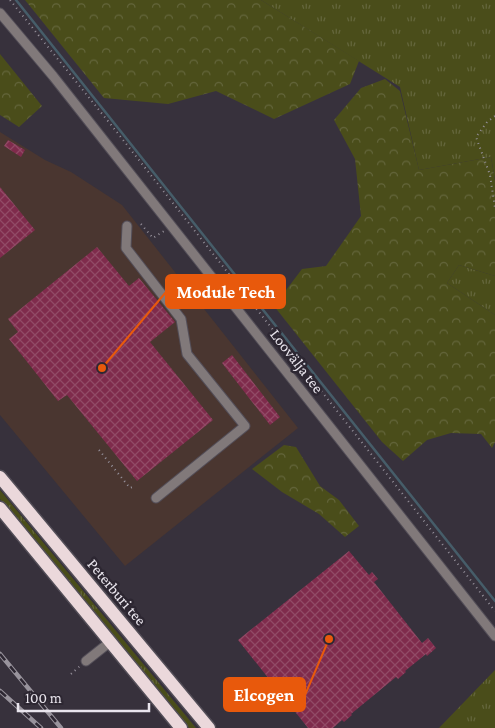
<svg xmlns="http://www.w3.org/2000/svg" width="495" height="728" font-family="'Crimson Pro',serif">
  <style>
    .industrial { fill: #4a3630 }
    .grass { fill: url(#grass-tufts) }
    .forest { fill: url(#forest-crowns) }
    .lines { fill: none; stroke-linecap: round; stroke-linejoin: round }
    .stream { stroke: #465d69; stroke-width: 2.5 }
    .building { fill: url(#building-cross-hatch) }
    .minor-casing { stroke: #534e58; stroke-width: 11 }
    .highway-casing { stroke: #534e58; stroke-width: 15 }
    .path { stroke: #97929c; stroke-width: 2; stroke-dasharray: 1 4; stroke-linecap: butt }
    .minor { stroke: #81797a; stroke-width: 9 }
    .highway { stroke: #ebd8db; stroke-width: 12 }
    .rail-casing { stroke: #98939c; stroke-width: 4.5 }
    .rail { stroke: #2d2732; stroke-width: 2.5; stroke-dasharray: 8; stroke-linecap: butt }
    .labels { text-anchor: middle; dominant-baseline: central; stroke-width: 5; stroke-linejoin: round; paint-order: stroke }
    .street-label { font-size: 16px; fill: #e9e5ed; stroke: #2d2732 }
    .leader { fill: none; stroke: #e8590c; stroke-width: 2 }
    .callout-dot { fill: #e8590c; stroke: #2d2732; stroke-width: 2 }
    .callout { fill: #e8590c; stroke: #e8590c; stroke-width: 2 }
    .callout-label { font-size: 18px; text-anchor: middle; font-weight: bold; fill: #fff }
  </style>
  <defs>
    <pattern id="grass-tufts" width="24" height="20" patternUnits="userSpaceOnUse" patternTransform="scale(1.25)"><rect width="24" height="20" fill="#4a4d1a"/><path d="M3 7l-1-3M5 7V3M7 7l1-3M15 17l-1-3M17 17v-4M19 17l1-3" fill="none" stroke="#64663c"/></pattern>
    <pattern id="forest-crowns" width="20" height="18" patternUnits="userSpaceOnUse" patternTransform="scale(1.25)"><rect width="20" height="18" fill="#4a4d1a"/><path d="M2 6a3 3 0 1 1 6 0M12 15a3 3 0 1 1 6 0" fill="none" stroke="#64663c"/></pattern>
    <pattern id="building-cross-hatch" width="8" height="8" patternUnits="userSpaceOnUse" patternTransform="scale(1.25)"><rect width="8" height="8" fill="#7f2b4c"/><path d="M0 0l8 8M0 8l8-8" fill="none" stroke="#914a66"/></pattern>
  </defs>
  <rect width="100%" height="100%" fill="#37313c"/>
  <!-- industrial -->
  <path class="industrial" d="M0 132 45 160 71 172 122 205 298 428 125 566 0 415Z"/>
  <!-- grass -->
  <path class="grass" d="M261 0H495V180L491 157 419 170 400 87Z
    M459 265 495 276V315L447 283Z
    M0 490 196 728H189L0 499Z
    M495 670V728H439Z"/>
  <!-- forest -->
  <path class="forest" d="M25 0H261L359 61 350 84 274 119 216 91 168 104 104 98Z
    M0 54 42 106 19 127 0 115Z
    M385 79 400 91 419 170 491 157 495 181V276L459 265 447 283 495 315V442L492 448 481 434 451 433 427 440 403 461 382 442 274 306 302 269 326 266 361 216 355 159 334 120 361 88Z
    M284 445 296 447 320 486 339 500 359 526 345 537 319 514 282 492 252 469Z"/>
  <g class="lines">
    <!-- stream -->
    <path class="stream" d="M16 0 495 601"/>
  </g>
  <!-- building -->
  <path class="building" d="M8 140 25 150 21 157 4 146Z
    M0 187 35 230 0 258Z
    M97 247 129 286 139 278 175 322 150 342 213 420 137 481 67 395 58 401 9 339 18 332 8 319Z
    M232 355 280 417 270 425 222 363Z
    M349 551 369 575 372 572 378 579 374 582 422 643 428 638 436 648 427 656 426 654 405 671 406 672 398 679 396 677 351 714 352 715 344 722 342 720 333 728H308L238 640Z"/>
  <g class="lines">
    <defs>
      <path id="minor" d="M0 13 53 76 495 636
        M127 226 126 248 181 319 187 354 245 426 156 498
        M86 661 110 642"/>
      <path id="highway" d="M0 477 209 728
        M0 508 181 728"/>
    </defs>
    <!-- minor casing -->
    <use href="#minor" class="minor-casing"/>
    <!-- highway casing -->
    <use href="#highway" class="highway-casing"/>
    <!-- path -->
    <path class="path" d="M10 0 116 131 495 611
      M495 116 487 122 476 137 490 175 495 208
      M141 224 153 238 164 231
      M99 450 130 488 135 486
      M71 674 80 666"/>
    <!-- minor -->
    <use href="#minor" class="minor"/>
    <!-- highway -->
    <use href="#highway" class="highway"/>
    <defs>
      <path id="rail" d="M0 654 61 728
        M0 691 41 728"/>
    </defs>
    <!-- rail casing -->
    <use href="#rail" class="rail-casing"/>
    <!-- rail -->
    <use href="#rail" class="rail"/>
  </g>
  <g class="labels">
    <!-- street labels -->
    <g class="street-label">
      <text transform="translate(297 361) rotate(52)">Loovälja tee</text>
      <text transform="translate(117 592) rotate(50)">Peterburi tee</text>
    </g>
  </g>
  <!-- callouts -->
  <path class="leader" d="M102 368L166 292M329 639L305 695"/>
  <g class="callout-dot">
    <circle cx="102" cy="368" r="5"/>
    <circle cx="329" cy="639" r="5"/>
  </g>
  <g class="callout">
    <rect x="166" y="275" width="119" height="33" rx="5"/>
    <rect x="224" y="678" width="81" height="33" rx="5"/>
  </g>
  <g class="callout-label">
    <text x="226" y="298">Module Tech</text>
    <text x="264" y="701">Elcogen</text>
  </g>
  <!-- scale -->
  <path d="M18 703v8h131v-8" fill="none" stroke="#e9e5ed" stroke-width="2.5"/>
  <text x="25" y="703" font-size="15" fill="#e9e5ed" stroke="#2d2732" stroke-width="4" paint-order="stroke">100 m</text>
</svg>
